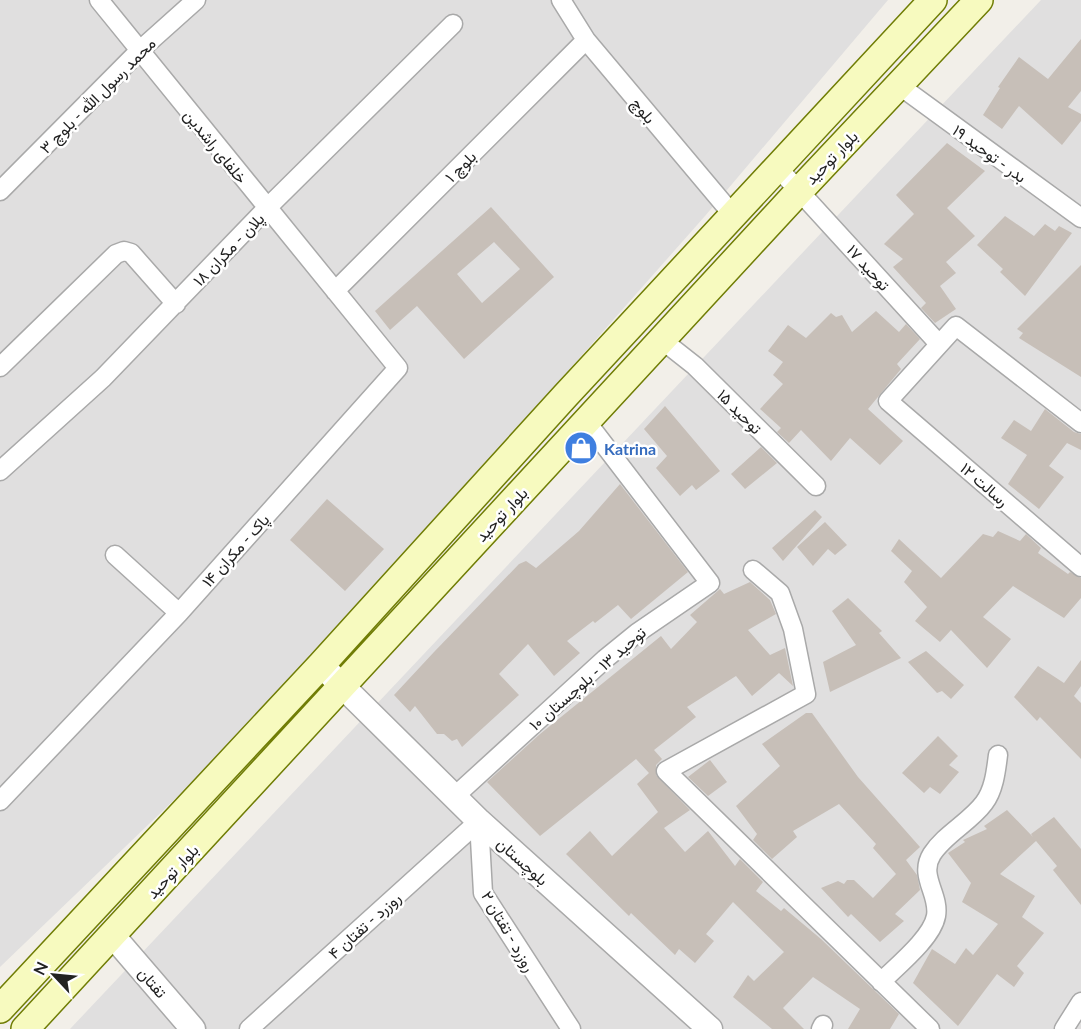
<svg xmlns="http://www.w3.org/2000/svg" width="1081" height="1029" font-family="Lato,Vazirmatn,sans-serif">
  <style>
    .residential { fill: #e0dfdf }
    .building { fill: #c7bfb8; fill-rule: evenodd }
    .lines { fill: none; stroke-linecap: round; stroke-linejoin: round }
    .minor-casing { stroke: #a9a9a9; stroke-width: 21 }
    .tertiary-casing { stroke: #a9a9a9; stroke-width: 27 }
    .secondary-casing { stroke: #707d05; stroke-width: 30 }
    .minor { stroke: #fff; stroke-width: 18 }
    .tertiary { stroke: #fff; stroke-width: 24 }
    .secondary { stroke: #f7fabf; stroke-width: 27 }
    .labels { text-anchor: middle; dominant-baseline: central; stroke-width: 5; stroke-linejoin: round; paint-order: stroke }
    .street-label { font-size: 16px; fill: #222; stroke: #fff }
    .shop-label { font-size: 16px; font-weight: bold; fill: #366cbe; stroke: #fff; text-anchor: start }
  </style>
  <rect width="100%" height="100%" fill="#f2efe9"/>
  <!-- residential -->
  <path class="residential" d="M0 0H888L705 216 274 704 0 967Z
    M1041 0H1081V1029H70Z"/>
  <!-- building -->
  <path class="building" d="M1081 39V91L1068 107 1081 114V121L1062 145 1019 106 1002 129 983 115 1000 88 998 87 1019 57 1048 79Z
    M947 143 985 171 947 208 975 236 946 262 956 273 940 286 956 309 935 323 921 308 926 303 893 267 903 259 884 244 914 214 896 195Z
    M491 207 554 277 464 359 417 306 390 330 375 311ZM494 242 520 269 482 303 457 274Z
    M1005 216 1034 236 1045 224 1055 231 1059 226 1072 233 1025 296 1000 272 1003 269 977 245Z
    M1081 265V377L1019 338 1023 333 1017 329Z
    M876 311 899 332 906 324 920 339 897 364 901 369 868 409 903 441 880 465 850 438 831 461 801 430 789 443 777 432 781 428 760 409 783 384 773 375 783 362 768 351 788 325 806 338 831 313 836 317 842 315 852 332Z
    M665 406 720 471 696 490 692 485 680 496 656 468 667 456 644 429Z
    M1045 409 1074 432 1081 434V450L1067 443 1049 466 1064 477 1039 509 1008 484 1027 455 1001 438 1014 420 1031 431Z
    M761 447 777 463 745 489 731 474Z
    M620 484 688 572 631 619 618 605 595 623 593 621 567 641 580 653 554 676 528 644 499 674 519 695 462 747 457 739 452 741 444 734H437L415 706 410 712 394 695 434 652 519 564 526 561 536 568 579 531Z
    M327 499 384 549 345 591 290 540Z
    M815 510 822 517 783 561 772 548Z
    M825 522 847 545 835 555 828 549 813 566 797 547Z
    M998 531 1020 541 1026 534 1041 548 1038 553 1068 574 1070 572 1081 578V598L1064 618 1013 586 983 617 1011 639 987 668 951 630 940 642 915 621 927 607 904 582 912 571 891 551 899 539 941 578 983 534 993 537Z
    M750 582 770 600 776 614 748 630 770 655 785 648 793 686 779 673 752 696 736 676 687 707 696 717 654 750 662 759 656 765V775L690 810 664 828 685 852 708 831 735 866 740 859 763 882 756 891 781 911 784 908 821 939 899 1014 890 1029H848L860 1009 813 977 783 1008 804 1029H772L733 997 748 975 754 981 784 952 733 902 706 934 714 941 695 963 679 949 675 955 631 913 629 916 566 854 590 831 612 856 658 812 637 784 649 773 636 759 540 836 487 782 540 734 661 636 671 649 697 622 690 615 720 589 724 594Z
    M848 598 882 631 879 633 901 658 830 692 823 662 856 645 832 611Z
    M926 651 964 685 951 699 942 691 937 693 908 662Z
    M1081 660V686L1074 696 1081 703V759L1040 717 1037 721 1014 697 1038 666 1064 683Z
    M806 713H812L858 777 920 847 906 860 917 875 920 890 895 914 904 921 880 942 851 914 848 917 821 888 838 881 844 884 847 880H854L873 898 896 874 873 848 876 844 839 804 793 831 797 837 772 859 753 840 757 834 736 806 780 766 762 744Z
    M938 736 958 756 949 765 959 772 940 794 930 787 924 793 902 773Z
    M710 760 727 782 708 796 688 777Z
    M1007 810 1033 837 1031 834 1054 817 1081 849V905L1053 870 1057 866 1036 841 1000 874 1035 896 1022 917 1044 933 1017 966 1024 973 1014 987 997 974 958 1026 913 983 932 949 955 964 966 948 973 955 998 924 962 902 971 883 948 853 965 842 963 840 987 829 984 826Z"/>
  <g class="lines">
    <defs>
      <path id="minor" d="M561 0 586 40 733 215
        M900 86 1081 218
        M778 168 939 344
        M0 191 139 51 196 0
        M335 291 586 40
        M662 340 695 366 816 486
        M0 367 116 254 124 251 131 253 176 304
        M1081 423 956 326 888 401 1081 567
        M0 471 103 378 267 208 453 24
        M115 555 179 613
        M753 570 780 593 793 629 806 694 666 771 930 1029
        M454 797 605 659 637 633 710 583 586 421
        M0 801 179 613 398 368 99 0
        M479 821 483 893 571 1029
        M881 982C897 966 932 938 936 916 940 894 918 876 932 854 945 834 970 822 984 803 994 790 996 771 998 755
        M249 1029 479 821
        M821 1029 823 1025
        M1064 1029 1081 1002"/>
      <path id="tertiary" d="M321 665 479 821 710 1029
        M113 936 193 1029"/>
      <path id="secondary" d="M0 1009 321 665 566 395 933 0
        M25 1029 800 190 979 0"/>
    </defs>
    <!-- minor casing -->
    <use href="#minor" class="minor-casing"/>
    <!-- tertiary casing -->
    <use href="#tertiary" class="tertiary-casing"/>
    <!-- secondary casing -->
    <use href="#secondary" class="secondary-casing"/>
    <!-- minor -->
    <use href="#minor" class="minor"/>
    <!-- tertiary -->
    <use href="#tertiary" class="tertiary"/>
    <!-- secondary -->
    <use href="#secondary" class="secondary"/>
  </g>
  <!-- icons -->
  <defs>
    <symbol id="shop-disc" viewBox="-11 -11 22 22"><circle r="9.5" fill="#3f7fe0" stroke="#fff"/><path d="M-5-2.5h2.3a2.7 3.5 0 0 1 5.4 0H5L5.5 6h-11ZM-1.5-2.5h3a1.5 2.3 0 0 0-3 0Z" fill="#fff"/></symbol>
  </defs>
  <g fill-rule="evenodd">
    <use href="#shop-disc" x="562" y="429" width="38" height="38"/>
  </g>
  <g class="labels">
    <!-- street labels -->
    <g class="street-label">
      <text transform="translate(97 95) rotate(-45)">محمد رسول الله - بلوچ ۳</text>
      <text transform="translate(644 110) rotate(50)">بلوچ</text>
      <text transform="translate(216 146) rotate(51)">خلفای راشدین</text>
      <text transform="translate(990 153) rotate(36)">بدر - توحید ۱۹</text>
      <text transform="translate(831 157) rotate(-46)">بلوار توحید</text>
      <text transform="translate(460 166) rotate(-45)">بلوچ ۱</text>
      <text transform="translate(228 249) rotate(-46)">پلان - مکران ۱۸</text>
      <text transform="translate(869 267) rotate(48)">توحید ۱۷</text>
      <text transform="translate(740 411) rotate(45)">توحید ۱۵</text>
      <text transform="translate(985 484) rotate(41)">رسالت ۱۲</text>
      <text transform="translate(501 514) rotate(-47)">بلوار توحید</text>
      <text transform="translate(235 550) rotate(-48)">پاک - مکران ۱۴</text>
      <text transform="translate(587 678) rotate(-41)">توحید ۱۳ - بلوچستان ۱۰</text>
      <text transform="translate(523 861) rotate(42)">بلوچستان</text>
      <text transform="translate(172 871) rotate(-47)">بلوار توحید</text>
      <text transform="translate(364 925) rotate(-42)">روزرد - تفتان ۴</text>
      <text transform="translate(509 931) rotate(60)">روزرد - تفتان ۲</text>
      <text transform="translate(153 982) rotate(49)">تفتان</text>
    </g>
    <!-- shop labels -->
    <g class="shop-label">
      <text x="604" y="448">Katrina</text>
    </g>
  </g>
  <!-- north arrow -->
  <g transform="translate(54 975) rotate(296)" stroke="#ffffff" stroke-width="4.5" paint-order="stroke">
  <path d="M0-4.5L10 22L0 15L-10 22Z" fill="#222222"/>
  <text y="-9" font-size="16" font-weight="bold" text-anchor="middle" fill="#222222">N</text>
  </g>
</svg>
